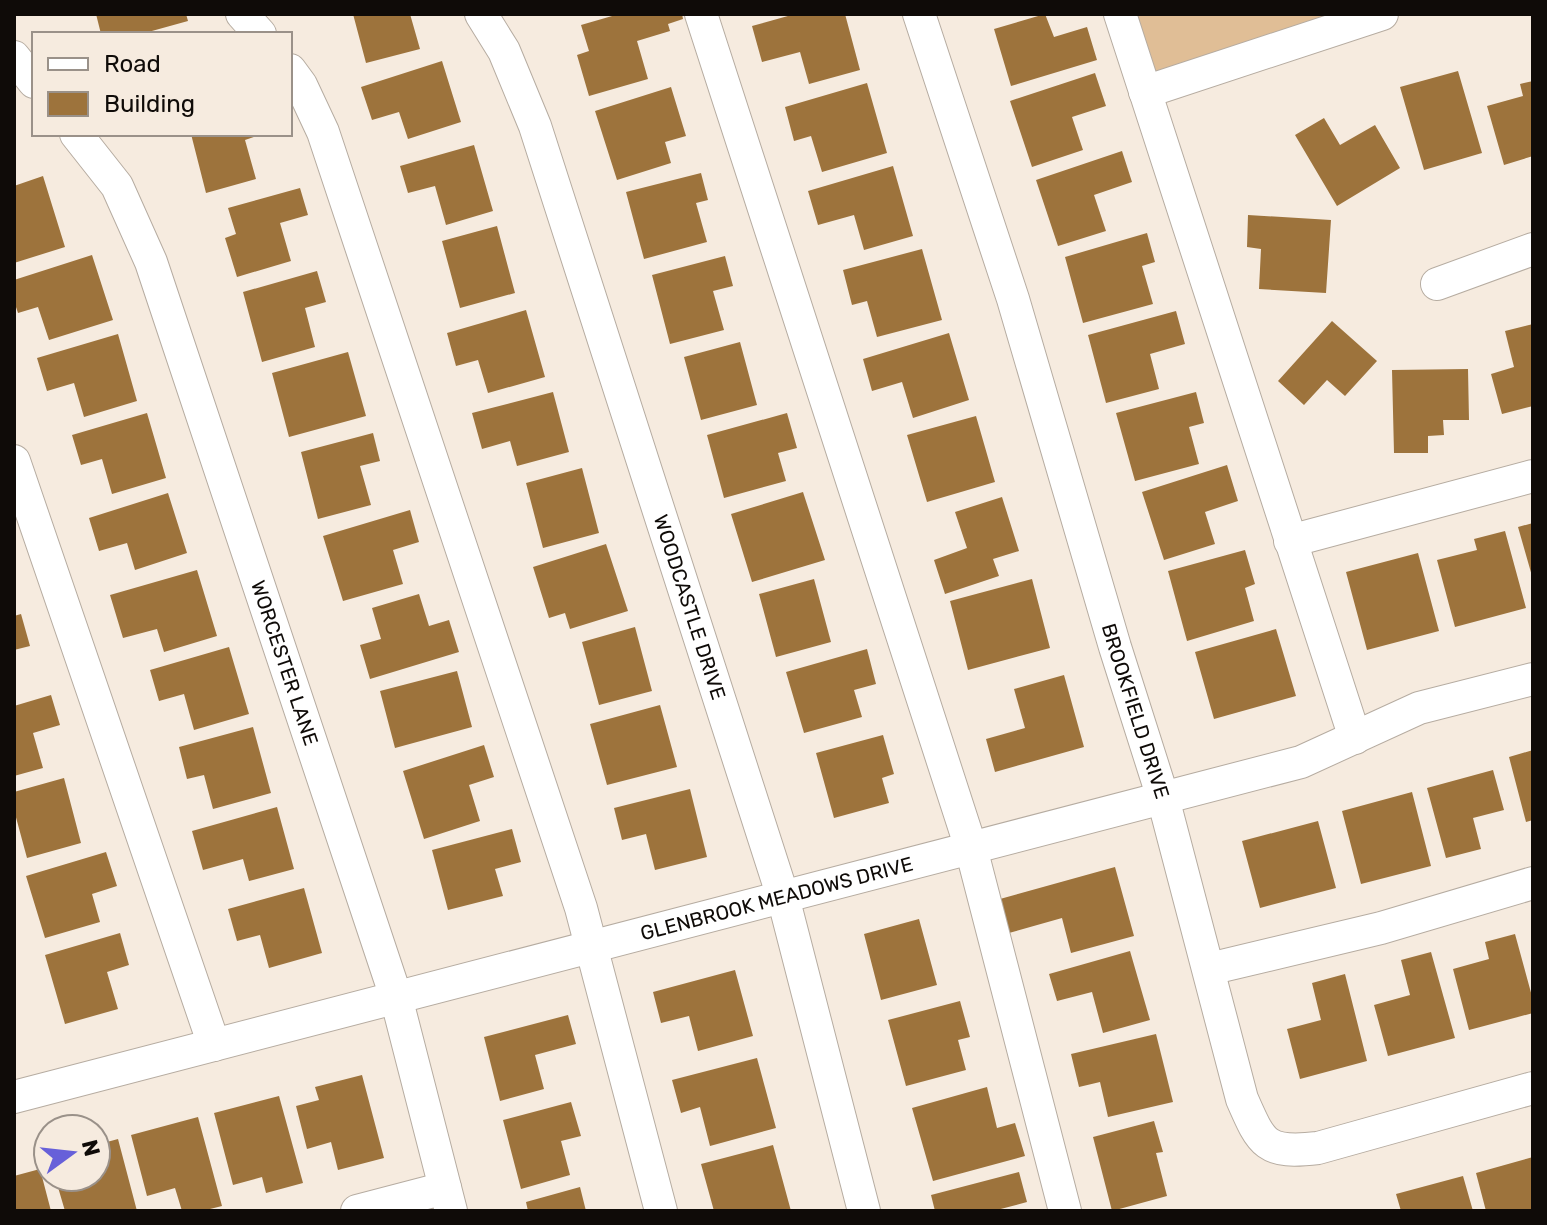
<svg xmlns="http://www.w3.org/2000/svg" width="1547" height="1225" font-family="Rubik,sans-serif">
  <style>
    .green { fill: #e0be96 }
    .building { fill: #9d733c }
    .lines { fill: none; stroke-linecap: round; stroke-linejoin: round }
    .minor-casing { stroke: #b6aca1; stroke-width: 34 }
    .minor { stroke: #fff; stroke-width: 32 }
    .labels { text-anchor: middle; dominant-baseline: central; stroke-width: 6; stroke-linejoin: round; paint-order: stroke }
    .street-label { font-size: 20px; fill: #0f0b08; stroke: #f6ebdf }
  </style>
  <rect width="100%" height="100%" fill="#f6ebdf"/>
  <!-- green -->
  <path class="green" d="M1126 14H1365L1155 76Z"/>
  <!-- building -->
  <path class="building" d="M96 14H186L188 21 141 34H101Z
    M353 14H410L420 49 366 63Z
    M619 14H682L683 19 668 24 670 31 637 41 648 79 589 96 577 55 589 51 581 25Z
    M795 14H845L860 70 809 84 800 52 762 62 752 26Z
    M1045 14 1054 37 1087 27 1097 60 1011 86 994 29Z
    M442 61 461 122 408 139 399 112 372 120 361 87Z
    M1458 71 1482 153 1424 170 1400 87Z
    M1095 73 1106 106 1072 117 1083 150 1032 167 1010 101Z
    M1533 81V156L1504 165 1487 106 1523 96 1520 84Z
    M867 83 887 153 822 172 811 136 794 141 785 107Z
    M671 87 686 136 665 142 671 163 617 180 595 111Z
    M1324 118 1340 145 1375 125 1400 168 1337 206 1295 135Z
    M191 134H263L245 140 256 179 206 193Z
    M474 145 493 211 446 225 435 186 408 193 400 166Z
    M1122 151 1132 182 1094 195 1106 231 1058 246 1036 180Z
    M893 166 913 236 864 250 854 215 818 225 808 191Z
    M701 173 708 200 696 203 707 242 644 259 626 192Z
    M43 176 65 247 14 263V186Z
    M300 188 308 215 280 223 291 261 237 277 225 238 236 234 228 208Z
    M1248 215 1331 220 1326 293 1259 289 1261 249 1247 247Z
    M497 226 515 293 460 308 442 241Z
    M1147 233 1155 262 1142 266 1153 304 1083 323 1065 257Z
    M922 249 942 320 877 337 867 301 852 305 843 270Z
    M92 255 113 320 49 340 38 307 18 313 14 301V280Z
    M725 256 733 286 713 291 724 330 670 344 652 275Z
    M317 271 326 302 305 308 315 347 262 362 243 292Z
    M526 310 545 377 488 393 478 360 456 366 447 333Z
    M1176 311 1185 344 1150 354 1159 389 1106 403 1088 335Z
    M1332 321 1377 361 1345 396 1327 380 1304 405 1278 381Z
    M1533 324V406L1502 414 1491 374 1514 367 1505 331Z
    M949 333 969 400 913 418 902 382 872 391 863 359Z
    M118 334 137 401 84 417 74 383 47 391 37 358Z
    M740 342 757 405 701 420 684 357Z
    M348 352 366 416 289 437 272 373Z
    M1468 369 1469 420H1443L1444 435 1428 436V453H1394L1392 370Z
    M553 392 569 452 517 466 510 441 482 449 472 413Z
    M1196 392 1204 423 1189 427 1199 464 1135 481 1116 413Z
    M147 413 166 478 112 494 102 459 81 465 72 435Z
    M787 413 797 448 778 453 786 481 724 498 707 435Z
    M976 416 995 482 927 502 907 435Z
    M373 433 380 461 360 466 371 505 318 519 301 452Z
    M1227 465 1238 501 1205 512 1215 544 1164 560 1142 492Z
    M582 468 599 533 543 548 526 483Z
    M803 492 825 560 752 582 731 514Z
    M168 493 187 553 135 570 127 543 99 551 89 518Z
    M1002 497 1019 551 993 559 999 576 945 594 934 560 967 548 955 512Z
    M410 510 419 542 393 550 403 584 343 601 323 536Z
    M1533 523V576H1532L1518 527Z
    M1505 531 1526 608 1455 627 1437 560 1477 550 1474 539Z
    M606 544 628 611 570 629 565 613 549 618 533 567Z
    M1245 550 1255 584 1245 588 1254 621 1187 641 1168 571Z
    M1418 553 1439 631 1367 650 1346 572Z
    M197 570 217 636 164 652 157 629 123 638 110 595Z
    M814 579 831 642 776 657 759 594Z
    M1032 579 1050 648 968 670 950 601Z
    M419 594 429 626 449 620 459 652 370 679 360 645 381 639 372 608Z
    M21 614 30 646 14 650V616Z
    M635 627 652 691 599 705 582 642Z
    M1276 629 1296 696 1214 719 1195 652Z
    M229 647 249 714 194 730 184 694 159 701 150 670Z
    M867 649 876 684 854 690 862 717 804 733 786 672Z
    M457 671 472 727 395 748 380 691Z
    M1064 675 1084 747 995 772 986 739 1025 728 1014 689Z
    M51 695 60 725 33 733 43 768 14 776V706Z
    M660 705 677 767 607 785 590 724Z
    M253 727 271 793 213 809 204 775 187 779 179 747Z
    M883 735 894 774 882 778 889 803 834 818 816 753Z
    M484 745 494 777 469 785 480 821 424 839 403 771Z
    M1533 750V820L1526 822 1509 757Z
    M1493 770 1504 810 1473 818 1481 849 1446 858 1427 788Z
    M64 778 81 843 27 858 14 810V792Z
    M690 789 707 857 655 870 646 834 622 840 614 808Z
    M1412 792 1431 866 1361 884 1342 811Z
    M277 807 294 869 249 881 243 859 203 870 192 831Z
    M1318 821 1336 888 1260 908 1242 841Z
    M512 829 521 862 495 869 503 896 448 910 432 850Z
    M106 852 117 886 92 894 100 922 45 938 26 876Z
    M1115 867 1134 936 1071 953 1062 918 1009 933 1000 899Z
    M304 888 322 953 269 968 260 935 237 941 228 909Z
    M919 919 937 985 881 1000 864 934Z
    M120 933 129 965 107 972 118 1009 65 1024 45 955Z
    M1515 934 1533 1000V1013L1469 1030 1453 969 1489 959 1485 942Z
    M1130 951 1150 1020 1103 1033 1092 992 1057 1001 1049 974Z
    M1431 952 1455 1038 1388 1056 1374 1005 1410 995 1401 960Z
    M735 970 753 1036 698 1051 689 1016 661 1023 653 992Z
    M1345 974 1367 1061 1300 1079 1287 1029 1321 1020 1312 983Z
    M960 1001 970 1037 958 1040 966 1070 906 1086 888 1020Z
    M568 1015 576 1044 535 1055 544 1089 500 1101 484 1037Z
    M1156 1034 1173 1102 1108 1117 1100 1082 1079 1087 1071 1054Z
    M757 1058 776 1128 710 1146 700 1107 681 1113 672 1080Z
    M362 1075 384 1158 338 1170 331 1142 307 1149 296 1106 319 1100 315 1087Z
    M987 1087 997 1128 1015 1123 1025 1156 933 1181 912 1108Z
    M279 1096 303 1183 266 1193 262 1177 233 1185 214 1113Z
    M571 1102 581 1136 561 1141 570 1175 521 1189 503 1120Z
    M198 1117 222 1206 202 1211H182L175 1188 147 1196 131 1135Z
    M1154 1121 1163 1152 1156 1153 1167 1196 1112 1211 1093 1137Z
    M118 1139 137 1211H65L55 1177H96V1145Z
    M773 1145 791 1211H714L701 1164Z
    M1533 1157V1211H1486L1476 1173Z
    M40 1169 51 1211H14V1176Z
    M1019 1172 1027 1202 993 1211H935L931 1195Z
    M1463 1176 1473 1211H1401L1396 1194Z
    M580 1187 586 1211H528L526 1202Z"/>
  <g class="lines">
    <defs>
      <g id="minor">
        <path d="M242 14 260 34"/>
        <path id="s1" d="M481 14 504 51 535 126 783 897 864 1211"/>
        <path d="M701 14 971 848 1065 1211"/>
        <path id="s2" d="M919 14 1013 299 1115 647 1163 798 1242 1099C1262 1145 1266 1154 1318 1148L1533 1088"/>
        <path d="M1120 14 1355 738"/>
        <path d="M14 57 34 82"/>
        <path d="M290 70 301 85 323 132 581 908 661 1211"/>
        <path d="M1145 92 1382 14"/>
        <path id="s3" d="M76 134 117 186 151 262 396 997 451 1211"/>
        <path d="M1437 284 1533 249"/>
        <path d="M14 461 214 1045"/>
        <path d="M1290 541 1533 476"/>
        <path d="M1209 969 1381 928 1533 883"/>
        <path id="s4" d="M14 1097 1301 762 1419 708 1533 679"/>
        <path d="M357 1211 445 1188"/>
      </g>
    </defs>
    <!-- minor casing -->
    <use href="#minor" class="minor-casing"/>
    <!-- minor -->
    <use href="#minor" class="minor"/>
  </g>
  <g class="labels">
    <!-- street labels -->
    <g class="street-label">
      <text stroke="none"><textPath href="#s1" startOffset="630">WOODCASTLE DRIVE</textPath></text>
      <text stroke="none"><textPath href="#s3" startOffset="572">WORCESTER LANE</textPath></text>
      <text stroke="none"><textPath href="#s2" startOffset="730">BROOKFIELD DRIVE</textPath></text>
      <text stroke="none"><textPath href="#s4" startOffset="788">GLENBROOK MEADOWS DRIVE</textPath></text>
    </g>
  </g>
  <!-- border -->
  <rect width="1547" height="1225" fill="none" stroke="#0f0b08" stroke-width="32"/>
  <!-- legend -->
  <rect x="32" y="32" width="260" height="104" fill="#f6ebdf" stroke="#9a9189" stroke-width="2"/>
  <rect x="48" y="58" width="40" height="12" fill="#ffffff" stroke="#9a9189" stroke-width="2"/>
  <text x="104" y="72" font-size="24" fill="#0f0b08">Road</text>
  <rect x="48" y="92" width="40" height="24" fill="#9d733c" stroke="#9a9189" stroke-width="2"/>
  <text x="104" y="112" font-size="24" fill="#0f0b08">Building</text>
  <!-- north arrow -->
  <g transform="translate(72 1153) rotate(75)"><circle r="38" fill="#f6ebdf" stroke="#9a9189" stroke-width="2"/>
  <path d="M0-6L14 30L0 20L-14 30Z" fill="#6760d9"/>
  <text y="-12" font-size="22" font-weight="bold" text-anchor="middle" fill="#0f0b08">N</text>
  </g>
</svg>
